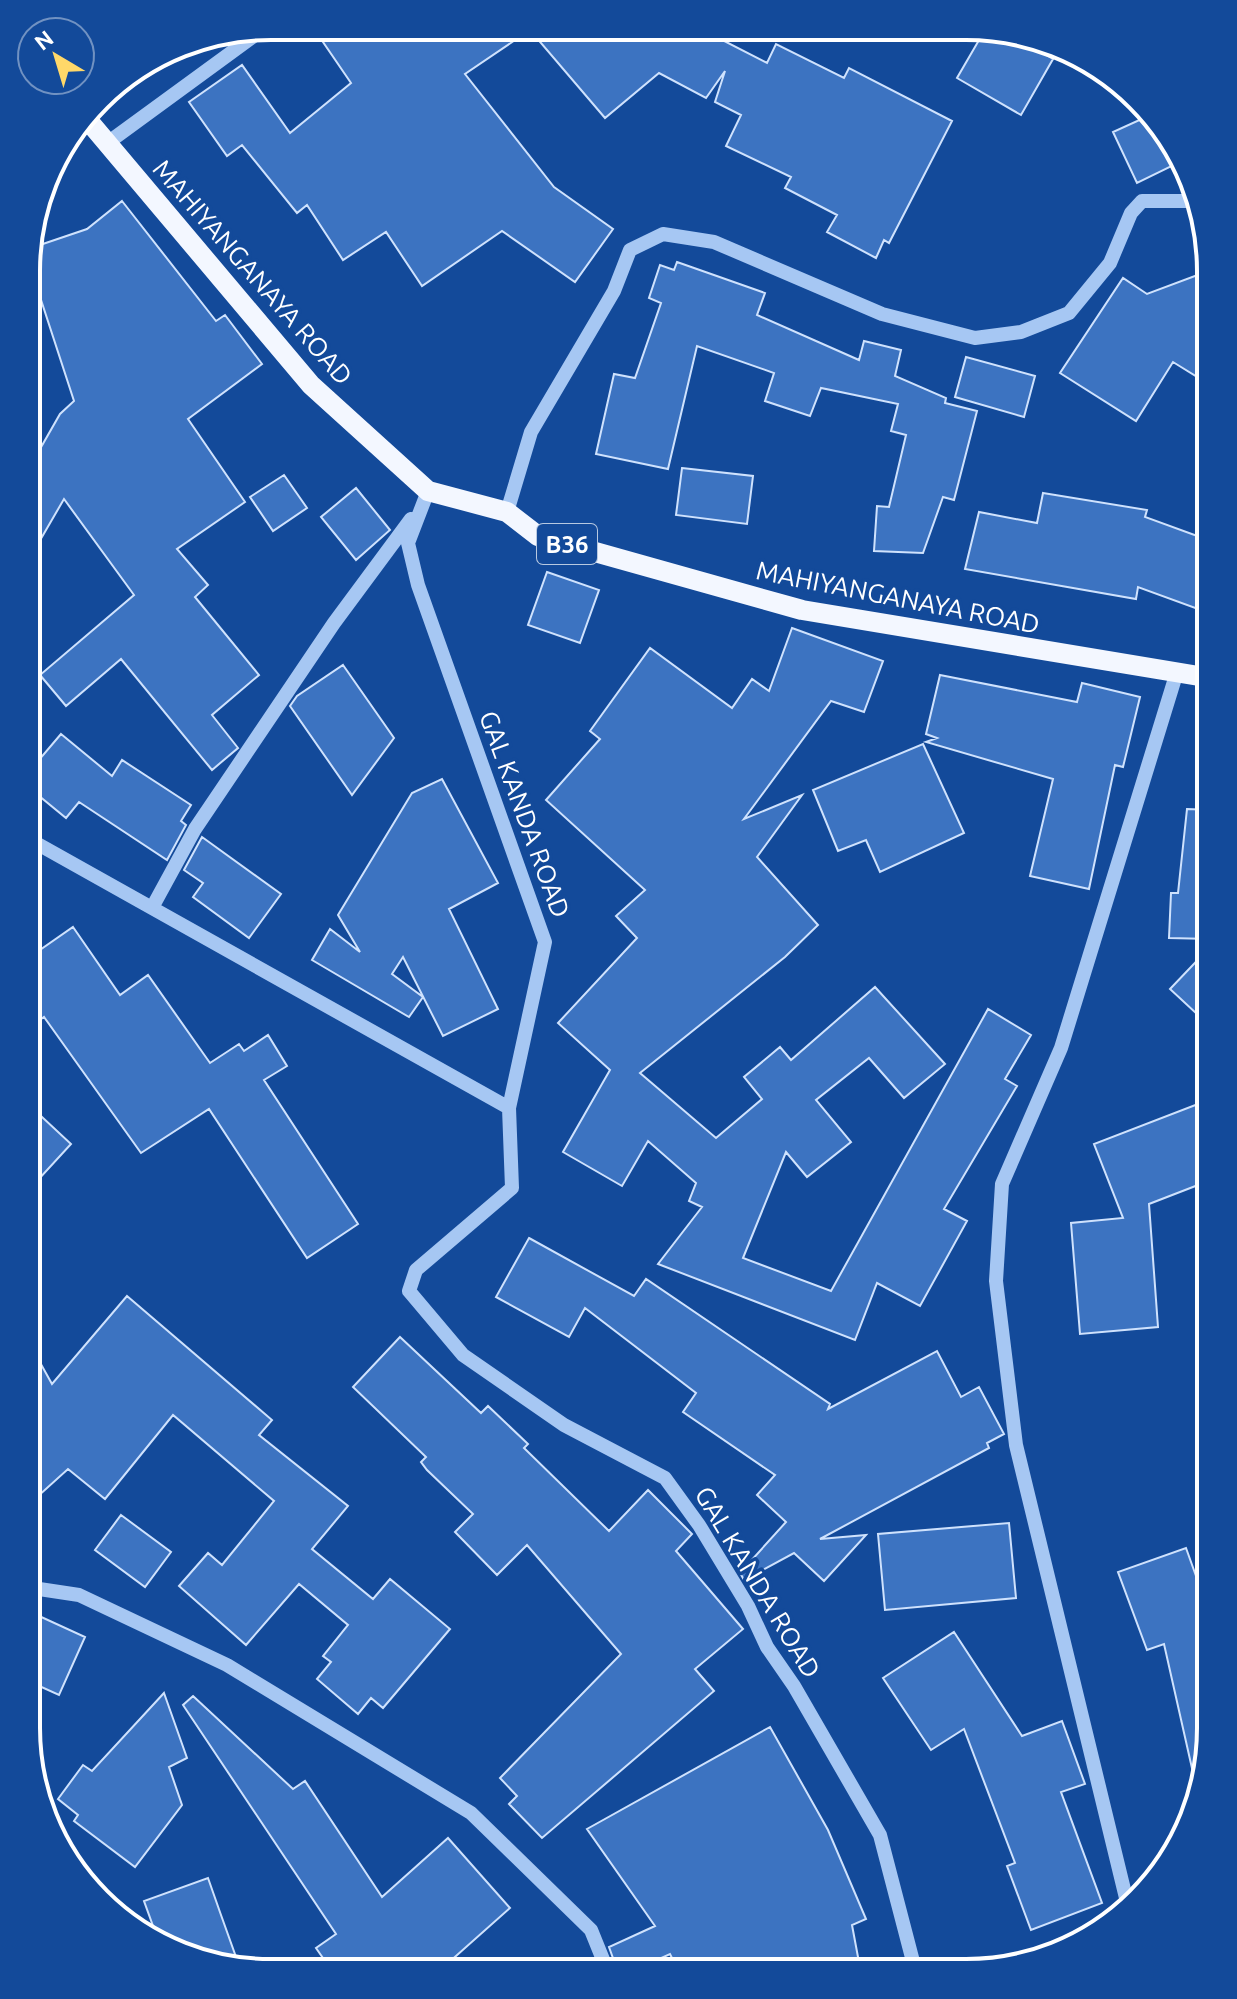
<svg xmlns="http://www.w3.org/2000/svg" width="1237" height="1999" font-family="Ubuntu,sans-serif">
  <style>
    .building { fill: #3c73c1; stroke: #cfe2fd; stroke-width: 2 }
    .lines { fill: none; stroke-linecap: round; stroke-linejoin: round }
    .minor { stroke: #a6c7f3; stroke-width: 14 }
    .major { stroke: #f3f7ff; stroke-width: 20 }
    .labels { text-anchor: middle; dominant-baseline: central; stroke-width: 7; stroke-linejoin: round; paint-order: stroke }
    .shield { fill: #134a9a; stroke: #b8c9e1; stroke-width: 2 }
    .shield-label { font-size: 24px; font-weight: bold; fill: #fff }
    .street-label { font-size: 26px; fill: #fff; stroke: #134a9a }
    .rim { fill: none; stroke: #fff; stroke-width: 4 }
  </style>
  <rect width="100%" height="100%" fill="#134a9a"/>
  <!-- building -->
  <path class="building" d="M347 26 697 27 767 63 776 44 844 78 849 68 952 121 889 243 884 240 876 258 827 232 837 215 785 188 791 177 726 146 741 115 715 102 725 71 706 98 659 73 605 118 530 30 465 74 554 187 613 229 575 282 502 231 422 286 386 232 343 260 307 205 297 213 242 145 227 156 189 102 242 65 290 133 351 83 323 42Z
    M986 28 1006 31 1053 59 1021 115 957 78Z
    M1146 117 1180 162 1137 183 1113 132Z
    M122 201 216 321 225 315 262 364 188 419 245 502 177 549 208 585 195 597 259 675 212 715 238 748 212 770 121 659 66 706 40 675 134 595 64 499 28 561V470L60 414 74 401 28 260V249L87 229Z
    M677 262 765 293 757 315 859 360 864 341 901 350 895 376 946 398 945 403 977 411 954 500 943 497 923 553 874 551 877 506 889 507 906 435 891 431 898 404 821 388 810 416 765 401 774 373 697 346 668 469 596 454 614 374 635 378 661 303 649 298 660 265 674 270Z
    M1211 270V357L1199 378 1173 362 1136 421 1060 373 1123 278 1147 294Z
    M966 357 1035 376 1024 417 955 397Z
    M682 468 753 476 747 524 676 515Z
    M284 475 307 508 273 531 250 497Z
    M356 488 390 530 356 560 321 517Z
    M1043 493 1147 510 1145 517 1211 541V575L1198 609 1138 587 1136 599 965 569 979 512 1037 523Z
    M547 572 599 590 580 643 528 625Z
    M792 628 883 661 864 712 831 701 744 819 802 795 757 857 818 925 785 957 640 1073 716 1138 762 1099 744 1077 780 1047 791 1060 875 987 945 1064 904 1098 869 1058 816 1100 851 1142 807 1177 786 1152 743 1258 831 1291 988 1009 1031 1035 1005 1079 1017 1086 944 1209 967 1221 920 1306 877 1283 855 1340 658 1264 702 1207 689 1201 696 1183 648 1141 622 1186 563 1152 610 1070 558 1023 637 938 616 916 645 890 546 800 600 739 590 731 650 648 732 708 752 679 769 691Z
    M343 665 394 738 352 795 290 706 297 696Z
    M940 675 1077 702 1082 683 1140 697 1123 767 1115 765 1089 889 1030 876 1053 779 926 742 937 738 926 734Z
    M61 734 112 776 122 760 191 805 181 821 186 825 167 860 79 802 66 818 27 786V774Z
    M923 744 964 833 880 872 866 840 838 851 813 790Z
    M442 779 498 883 449 909 498 1009 443 1036 403 957 392 974 423 997 409 1017 312 960 330 929 360 952 338 915 412 793Z
    M1187 809 1211 810V939L1169 938 1171 893H1178Z
    M202 837 281 894 249 938 193 897 203 883 184 870Z
    M73 927 120 995 148 975 210 1063 239 1044 244 1051 268 1035 287 1066 264 1080 358 1224 307 1258 209 1109 141 1153 44 1017 27 1029V959Z
    M1211 946V1027L1170 989Z
    M1211 1099V1180L1149 1204 1158 1327 1080 1334 1071 1223 1123 1218 1094 1144Z
    M27 1103 71 1144 27 1192Z
    M529 1238 634 1296 646 1279 830 1404 828 1409 937 1351 961 1397 979 1387 1004 1434 987 1443 989 1448 820 1539 866 1535 824 1581 794 1553 744 1580 740 1573 786 1522 757 1495 775 1475 683 1412 696 1393 585 1308 569 1337 496 1297Z
    M127 1296 272 1420 259 1435 348 1506 312 1549 373 1599 390 1579 450 1629 383 1708 371 1698 358 1714 317 1679 331 1662 323 1656 348 1625 299 1584 246 1645 179 1586 208 1553 222 1565 274 1501 173 1415 105 1499 68 1469 26 1507 27 1339 52 1384Z
    M400 1337 481 1413 488 1406 528 1444 524 1448 609 1531 648 1490 692 1534 676 1551 743 1629 695 1669 714 1691 542 1838 509 1804 517 1796 500 1778 621 1654 527 1545 497 1575 455 1532 473 1514 427 1470 421 1462 426 1457 353 1387Z
    M121 1515 171 1552 145 1587 95 1550Z
    M1009 1523 1016 1598 885 1610 878 1534Z
    M1186 1548 1210 1615V1744L1202 1785 1196 1786 1164 1644 1147 1650 1118 1572Z
    M26 1610 85 1637 59 1695 26 1680Z
    M954 1632 1022 1736 1062 1721 1085 1784 1061 1792 1102 1903 1031 1930 1007 1866 1015 1863 964 1729 931 1750 883 1678Z
    M164 1693 187 1758 169 1767 182 1805 135 1867 74 1821 78 1815 58 1799 83 1765 92 1771Z
    M193 1696 293 1789 305 1781 382 1897 448 1838 510 1908 438 1972 332 1971 316 1948 336 1934 183 1705Z
    M770 1727 828 1830 866 1919 852 1925 861 1973 679 1972 670 1954 630 1972H618L609 1947 655 1926 587 1829Z
    M208 1878 221 1915 241 1971 157 1937 144 1901Z"/>
  <g class="lines">
    <!-- minor -->
    <path class="minor" d="M106 144 266 27
      M428 491 408 543 418 585 545 942 509 1108 512 1188 416 1270 409 1291 463 1355 564 1425 665 1478 699 1525 748 1606 767 1647 794 1686 880 1835 916 1973
      M507 512 531 432 614 291 630 250 663 234 714 242 882 314 975 338 1021 332 1069 313 1110 263 1131 213 1142 201H1197
      M27 838 509 1108
      M153 906 195 829 334 623 411 519
      M26 1587 79 1595 227 1665 471 1813 591 1930 608 1972
      M1127 1902 1016 1445 996 1281 1002 1184 1061 1048 1176 675
      M1032 1960 1064 1951"/>
    <!-- major -->
    <path class="major" d="M86 118 311 385 428 491 507 512 538 536 802 610 1211 678"/>
  </g>
  <g class="labels">
    <!-- shield labels -->
    <rect class="shield" x="537" y="524" width="60" height="40" rx="6"/>
    <g class="shield-label">
      <text x="567" y="544">B36</text>
    </g>
    <!-- street labels -->
    <g class="street-label">
      <text transform="translate(253 272) rotate(49)">MAHIYANGANAYA ROAD</text>
      <text transform="translate(898 597) rotate(11)">MAHIYANGANAYA ROAD</text>
      <text transform="translate(525 814) rotate(70)">GAL KANDA ROAD</text>
      <text transform="translate(758 1582) rotate(59)">GAL KANDA ROAD</text>
    </g>
  </g>
  <!-- crop -->
  <path d="M0 0H1237V1999H0ZM271 40H966A231 231 0 0 1 1197 271V1728A231 231 0 0 1 966 1959H271A231 231 0 0 1 40 1728V271A231 231 0 0 1 271 40Z" fill="#134a9a" fill-rule="evenodd"/>
  <path class="rim" d="M271 40H966A231 231 0 0 1 1197 271V1728A231 231 0 0 1 966 1959H271A231 231 0 0 1 40 1728V271A231 231 0 0 1 271 40Z"/>
  <!-- north arrow -->
  <g transform="translate(56 56) rotate(322)"><circle r="38" fill="#134a9a" stroke="#7192c2" stroke-width="2"/>
  <path d="M0-6L14 30L0 20L-14 30Z" fill="#ffd869"/>
  <text y="-12" font-size="22" font-weight="bold" text-anchor="middle" fill="#ffffff">N</text>
  </g>
</svg>
